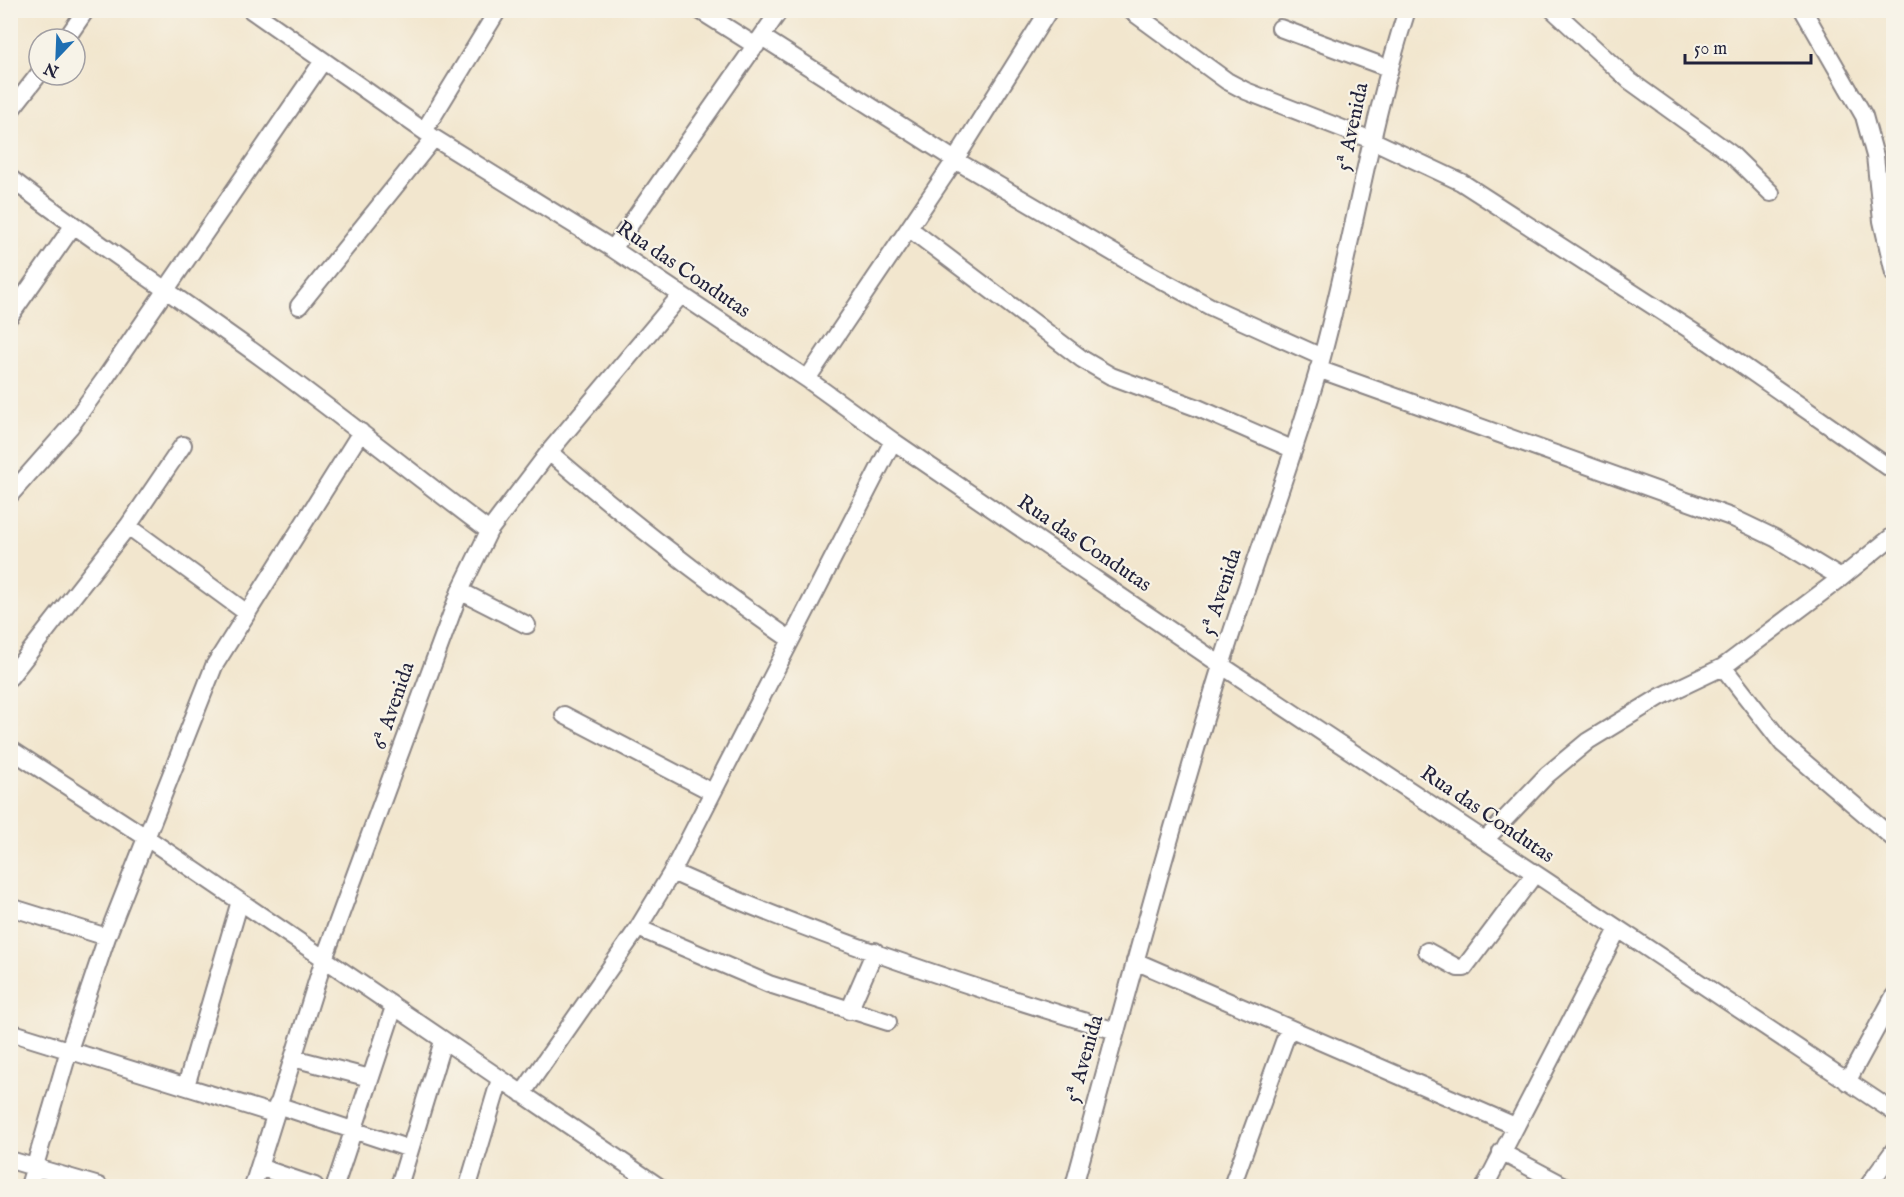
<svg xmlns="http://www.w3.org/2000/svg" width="1904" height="1197" font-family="'IM FELL English',serif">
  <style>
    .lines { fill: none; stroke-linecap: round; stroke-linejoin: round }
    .minor-casing { stroke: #8a8484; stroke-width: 20 }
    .minor { stroke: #fff; stroke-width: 16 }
    .labels { text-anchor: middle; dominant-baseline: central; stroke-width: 4.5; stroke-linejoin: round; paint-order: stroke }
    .street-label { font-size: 21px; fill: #22223b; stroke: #f7f3e8 }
  </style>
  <rect width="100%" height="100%" fill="#f7f3e8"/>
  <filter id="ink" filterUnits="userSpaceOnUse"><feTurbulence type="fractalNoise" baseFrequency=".0167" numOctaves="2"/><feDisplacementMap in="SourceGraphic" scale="12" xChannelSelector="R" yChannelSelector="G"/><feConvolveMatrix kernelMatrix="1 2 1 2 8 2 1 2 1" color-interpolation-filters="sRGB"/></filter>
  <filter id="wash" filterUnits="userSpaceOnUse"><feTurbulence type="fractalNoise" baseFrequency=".008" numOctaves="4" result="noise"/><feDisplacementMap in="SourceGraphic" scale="24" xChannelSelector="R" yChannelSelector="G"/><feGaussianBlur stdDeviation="1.35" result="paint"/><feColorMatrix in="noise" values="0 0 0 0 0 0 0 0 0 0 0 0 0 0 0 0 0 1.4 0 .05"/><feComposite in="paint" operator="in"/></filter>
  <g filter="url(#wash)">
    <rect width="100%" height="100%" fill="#f2e6ce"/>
  </g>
  <g filter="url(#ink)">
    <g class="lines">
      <defs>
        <path id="minor" d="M251 10 434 138 613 249 807 379 893 441 1221 665 1894 1112
          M699 10 756 46
          M1130 10 1227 81 1246 91 1374 141 1461 182 1709 342 1894 471
          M1553 10 1630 81 1730 153 1771 193
          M1803 10 1864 116 1875 156 1882 221 1894 273
          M1280 28 1388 68
          M762 37 955 160 1148 273 1211 307 1322 357
          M66 39 86 10
          M10 111 39 74
          M424 131 498 10
          M10 178C92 241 178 297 262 358 339 414 413 474 489 531
          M910 229 1082 359 1111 376 1198 408 1292 449
          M613 249 780 10
          M299 306 434 138
          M10 316 73 226
          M1318 369 1731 517 1775 538 1841 578
          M807 379 955 160 1049 10
          M549 452C627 519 707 582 791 640
          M10 495 70 427 106 377 323 61
          M128 526 247 613
          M460 591 527 625
          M1723 667 1783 744 1894 839
          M10 677 128 526 183 445
          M564 715 712 792
          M10 749 144 836 658 1186
          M1485 840 1547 775 1588 741 1660 697 1723 667 1841 578 1894 535
          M672 872C815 936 966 986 1116 1031
          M10 907 107 937
          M638 928 769 984 888 1022
          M1427 951 1458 968H1464L1534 875
          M1135 961 1515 1126
          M849 1011 875 951
          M10 1032 274 1114
          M293 1058 370 1078
          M1847 1082 1894 996
          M186 1086 240 901
          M522 1094 638 928 672 872 893 441
          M277 1105 410 1149
          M1501 1152 1565 1186
          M10 1160 99 1186
          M259 1167 315 1186
          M29 1186 69 1050 107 937 214 666 361 432
          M253 1186 324 959 460 591 489 531 549 452 680 296
          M335 1186 394 1007
          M399 1186 443 1041
          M468 1186 500 1079
          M1074 1186C1121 1013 1168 838 1221 666 1252 566 1290 469 1319 368 1352 250 1369 127 1407 10
          M1232 1186 1289 1028
          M1485 1186 1617 931
          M1868 1186 1894 1150"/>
      </defs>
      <!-- minor casing -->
      <use href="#minor" class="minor-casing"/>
      <!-- minor -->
      <use href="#minor" class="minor"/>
    </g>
  </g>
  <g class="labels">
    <!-- street labels -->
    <g class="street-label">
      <text transform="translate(1353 127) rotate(-78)">5ª Avenida</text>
      <text transform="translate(683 270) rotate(34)">Rua das Condutas</text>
      <text transform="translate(1084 544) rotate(34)">Rua das Condutas</text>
      <text transform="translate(1222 592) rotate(-72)">5ª Avenida</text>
      <text transform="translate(394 706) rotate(-71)">6ª Avenida</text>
      <text transform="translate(1487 815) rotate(34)">Rua das Condutas</text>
      <text transform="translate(1085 1059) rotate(-74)">5ª Avenida</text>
    </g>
  </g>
  <!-- margin -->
  <rect width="1904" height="1197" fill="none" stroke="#f7f3e8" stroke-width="36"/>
  <!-- north arrow -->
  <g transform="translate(57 57) rotate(203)"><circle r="28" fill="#f7f3e8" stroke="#a29fa3" stroke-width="1.5"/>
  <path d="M0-4.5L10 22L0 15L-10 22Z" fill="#1f6fb2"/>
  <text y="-9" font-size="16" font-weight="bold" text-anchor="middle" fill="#22223b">N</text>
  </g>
  <!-- scale -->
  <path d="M1685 54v9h126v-9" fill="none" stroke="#22223b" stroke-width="3"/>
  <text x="1694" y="54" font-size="18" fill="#22223b" stroke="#f7f3e8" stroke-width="4.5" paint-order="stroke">50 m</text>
</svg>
